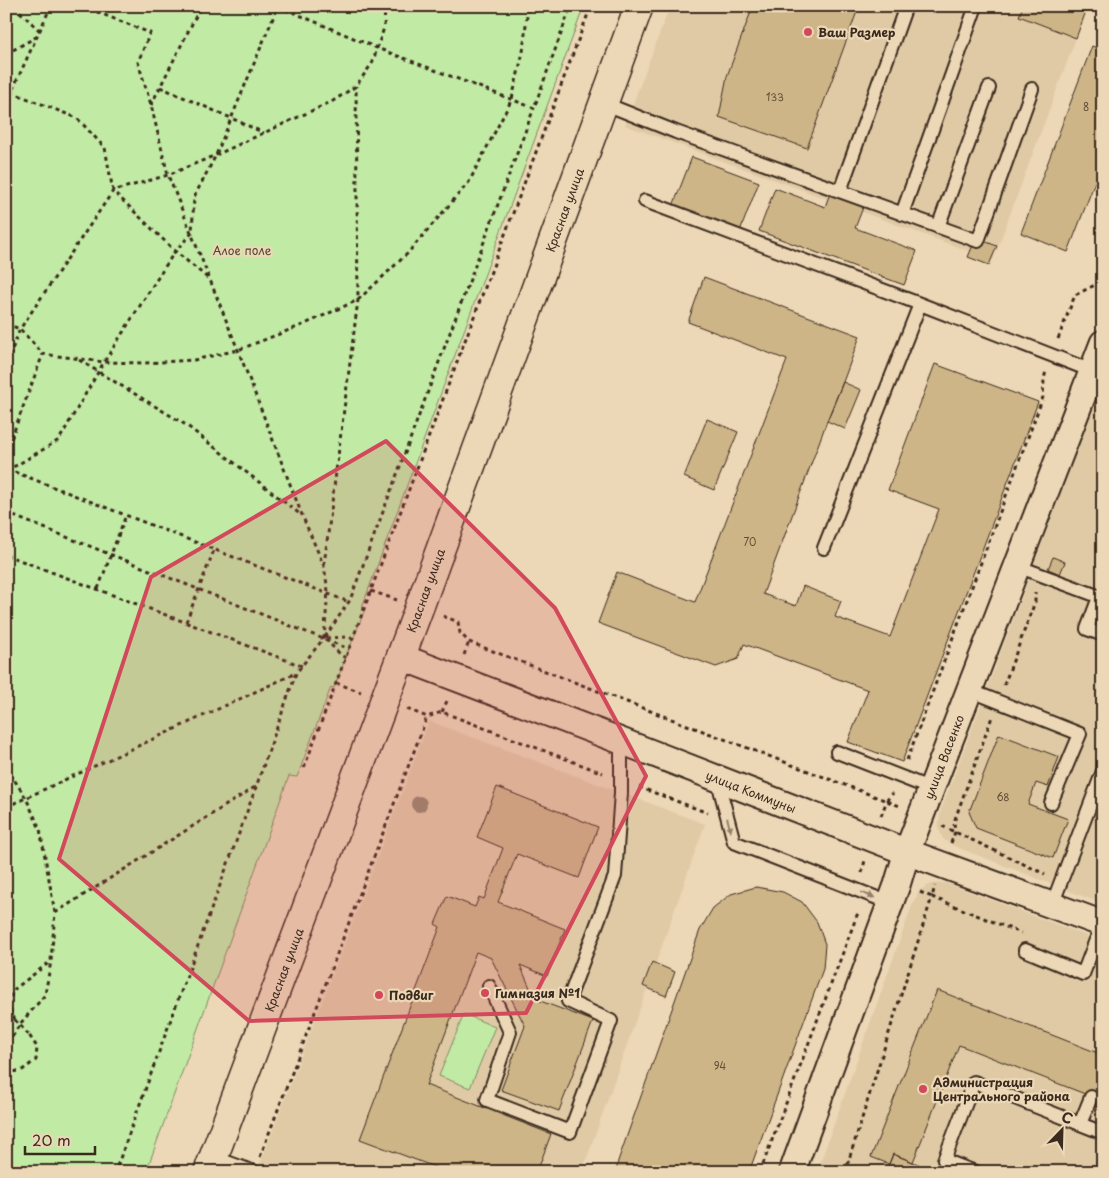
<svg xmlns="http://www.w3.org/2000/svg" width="1109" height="1178" font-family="'Playpen Sans',sans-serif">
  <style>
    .built { fill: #e0caa5 }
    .green { fill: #c1eaa5; stroke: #7e8a62 }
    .building { fill: #cdb588; stroke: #3b2a1e }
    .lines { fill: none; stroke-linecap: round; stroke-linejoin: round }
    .lane-casing { stroke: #3b2a1e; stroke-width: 16 }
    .street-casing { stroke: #3b2a1e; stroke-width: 29 }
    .secondary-casing { stroke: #3b2a1e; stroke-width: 31 }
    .path { stroke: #3b2a1e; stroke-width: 3; stroke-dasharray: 4 4; stroke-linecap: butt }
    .lane { stroke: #ecd7b6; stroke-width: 12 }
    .street { stroke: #ecd7b6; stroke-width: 25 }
    .secondary { stroke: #ecd7b6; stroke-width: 28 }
    .path-bridge { stroke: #3b2a1e; stroke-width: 3; stroke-dasharray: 4 4; stroke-linecap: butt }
    .tree { fill: #96886d }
    .oneway { fill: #94806a }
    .marked { fill: #d1495b; fill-opacity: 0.2; stroke: #d1495b; stroke-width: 4; stroke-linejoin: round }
    .poi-dot { fill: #d1495b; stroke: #ecd7b6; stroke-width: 2 }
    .labels { text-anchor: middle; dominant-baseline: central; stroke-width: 4.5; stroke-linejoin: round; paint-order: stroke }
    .number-label { font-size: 10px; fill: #604d38 }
    .poi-label { font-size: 12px; font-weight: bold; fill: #3b2a1e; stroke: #ecd7b6; text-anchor: start }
    .street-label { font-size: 12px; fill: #3b2a1e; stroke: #ecd7b6 }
    .park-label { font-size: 12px; fill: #4f4732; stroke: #ecd7b6 }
  </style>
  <rect width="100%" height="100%" fill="#ecd7b6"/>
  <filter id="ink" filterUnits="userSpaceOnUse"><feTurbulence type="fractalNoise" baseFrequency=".02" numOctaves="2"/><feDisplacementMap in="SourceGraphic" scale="10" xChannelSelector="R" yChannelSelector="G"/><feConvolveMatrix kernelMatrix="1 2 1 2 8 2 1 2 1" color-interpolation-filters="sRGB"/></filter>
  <g filter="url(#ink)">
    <!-- built -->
    <path class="built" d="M670 6H1088L993 260 625 125Z
      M1103 382V904L954 846 943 839 938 827 941 810Z
      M429 721 705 824 582 1172H257Z
      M946 883 1103 942V1172H817L913 903 920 890 931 884Z"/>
    <!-- green -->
    <path class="green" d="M6 6H584L362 607 365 609 334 688 331 687 297 777 289 776 146 1172H6Z
      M464 1014 495 1027 470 1088 439 1076Z"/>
    <!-- building -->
    <path class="building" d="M753 6H859L807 148 719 117 727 76Z
      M1023 6H1088L1076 38 1019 16Z
      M1092 46 1103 50V161L1068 252 1021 233Z
      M692 157 759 182 740 231 673 206Z
      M775 188 825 207 830 193 864 205 855 228 917 251 904 285 759 231Z
      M976 238 997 246 989 265 968 257Z
      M704 277 860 336 843 382 827 421 763 594 796 606 803 586 841 601 835 617 890 637 939 509 888 490 935 364 1038 402 902 762 848 742 868 690 744 644 738 659 716 667 598 623 617 572 695 602 787 360 688 322Z
      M843 382 861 390 845 429 827 421Z
      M707 419 738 432 714 490 684 477Z
      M1053 557 1065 562 1060 574 1048 569Z
      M999 734 1059 757 1048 787 1036 783 1028 804 1068 819 1053 858 976 828 969 812Z
      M497 787 598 827 579 878 517 854 498 902 565 929 547 976 520 965 535 999 593 1021 559 1111 501 1090 525 1026 491 958 476 952 426 1085 551 1134 537 1172H448L360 1139 440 927 435 924 447 896 475 907 479 897 484 899 503 848 477 837Z
      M756 887 783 892 802 902 817 922 825 944 823 969 749 1172H616L618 1161 700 930 713 908 731 894Z
      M652 962 675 972 666 996 643 986Z
      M937 990 1103 1055V1101L959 1045 913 1162 893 1154 889 1164 871 1157Z
      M893 1154 913 1162 939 1172H886Z"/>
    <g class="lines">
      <defs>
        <path id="lane" d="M603 103 676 132 978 241 1032 89
          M840 191 906 6
          M645 201 920 304 1092 371
          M902 214 976 6
          M938 227 989 88
          M824 548 920 304
          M1017 566 1103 598
          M1099 597 1087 629 1103 635
          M969 690 1080 734 1051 803
          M837 752 932 789
          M717 778 734 842 890 903
          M1052 905 1103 771
          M1025 950 1083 974 1102 924
          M489 986 510 1032 487 1100 570 1132 611 1021 568 1001 615 876 621 793V741
          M1080 1124 1091 1097
          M213 1157 254 1172
          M975 1172 944 1160 974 1082 1103 1133
          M1101 1172 1103 1167"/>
        <g id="street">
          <path id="s1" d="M401 657 621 741 907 852 1103 924"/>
          <path id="s2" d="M792 1172 897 885 907 852 1103 343"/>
        </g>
        <g id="secondary">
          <path id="s3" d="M208 1172 419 608 639 6"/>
        </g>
      </defs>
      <!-- lane casing -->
      <use href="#lane" class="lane-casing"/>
      <!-- street casing -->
      <use href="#street" class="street-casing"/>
      <!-- secondary casing -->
      <use href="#secondary" class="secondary-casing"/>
      <!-- path -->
      <path class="path" d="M14 6 40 31
        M82 6 150 33 138 62 151 105 168 175 238 350 302 515 324 566 328 591 324 638 296 673 256 787 115 1172
        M278 6 377 48 534 108 571 6
        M385 6 384 28 377 48 373 62 356 86 333 101 216 155 168 175 113 191 20 329 43 354 104 362 144 363 194 360 238 350 305 324 358 300 407 254 469 182 512 99 523 52 528 6
        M6 54 36 37
        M160 87 231 118 264 133
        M11 92 77 118 105 148 113 191 175 251 210 280
        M6 104 51 6
        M151 105 201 6
        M6 324 20 329 6 365
        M1058 339 1075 295 1101 282 1103 279
        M79 360 186 425 301 515
        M6 444 11 439 43 354
        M7 469 349 602
        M6 470 17 465 59 440 104 362 175 251 192 233 194 197 216 155 278 6
        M6 513 349 649
        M6 555 302 666
        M324 565 358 300 356 86
        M98 589 126 515
        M371 591 397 600
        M443 616 458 622 460 633 469 642 900 806
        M186 622 214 550
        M325 637 350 600 534 108
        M464 655 469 642
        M346 658 342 656 324 638 349 637 353 639
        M336 683 361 692
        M1004 685 1035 602V592
        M407 709 427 717 442 712 603 773
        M442 712 447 701
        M907 760 1043 397 1044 379 1046 371
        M6 767 26 798 40 829 55 913 51 961 45 995 20 1024 6 1047
        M304 768 591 6
        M639 787 708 813
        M6 807 296 673
        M881 816 887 800 893 793
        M942 826 1045 874
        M951 843 955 832 954 822 992 717
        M862 873 865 860
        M920 892 932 897 935 886
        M55 913 255 787
        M15 1020 9 1007 12 991 51 961
        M6 1072 21 1071 36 1060 37 1047 29 1035
        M260 1157 427 717
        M760 1172 859 910
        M845 1172 932 897 1021 933"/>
      <!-- lane -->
      <use href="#lane" class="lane"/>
      <!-- street -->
      <use href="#street" class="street"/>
      <!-- secondary -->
      <use href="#secondary" class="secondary"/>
      <!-- path-bridge -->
      <path class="path-bridge" d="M15 1020 29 1035"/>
    </g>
    <!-- trees -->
    <circle class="tree" cx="419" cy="804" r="8"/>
    <!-- one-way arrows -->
    <defs><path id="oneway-solid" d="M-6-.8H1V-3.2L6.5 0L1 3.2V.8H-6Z" transform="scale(1.25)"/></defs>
    <g class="oneway">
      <use href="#oneway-solid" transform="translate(729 825) rotate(76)"/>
      <use href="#oneway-solid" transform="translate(868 895) rotate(21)"/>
    </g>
  </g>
  <!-- marked area -->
  <path class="marked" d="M386 441 555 608 646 776 526 1013 249 1021 59 859 151 577Z"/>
  <!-- markers -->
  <g class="poi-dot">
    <circle cx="808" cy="32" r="5"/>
    <circle cx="485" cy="993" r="5"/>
    <circle cx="379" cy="995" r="5"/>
    <circle cx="923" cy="1089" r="5"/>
  </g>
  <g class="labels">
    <!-- number labels -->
    <g class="number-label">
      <text x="775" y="96">133</text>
      <text x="1086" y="106">8</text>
      <text x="750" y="541">70</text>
      <text x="1003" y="796">68</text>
      <text x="720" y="1065">94</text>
    </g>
    <!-- poi labels -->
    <g class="poi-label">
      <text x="818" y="32">Ваш Размер</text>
      <text x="495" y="993">Гимназия №1</text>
      <text x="389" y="995">Подвиг</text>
      <text x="933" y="1082">Администрация<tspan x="933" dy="14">Центрального района</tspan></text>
    </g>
    <!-- street labels -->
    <g class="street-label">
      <text stroke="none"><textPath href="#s3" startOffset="1026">Красная улица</textPath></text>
      <text stroke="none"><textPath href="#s3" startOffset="621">Красная улица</textPath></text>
      <text stroke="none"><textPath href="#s2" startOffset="442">улица Васенко</textPath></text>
      <text stroke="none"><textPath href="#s1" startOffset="375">улица Коммуны</textPath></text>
      <text stroke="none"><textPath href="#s3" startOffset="216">Красная улица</textPath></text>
    </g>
    <!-- park labels -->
    <g class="park-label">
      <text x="242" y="250">Алое поле</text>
    </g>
  </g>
  <!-- margin -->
  <rect width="1109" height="1178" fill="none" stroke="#ecd7b6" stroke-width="25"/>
  <rect x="12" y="12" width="1084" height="1153" fill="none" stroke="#3b2a1e" stroke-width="2" filter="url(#ink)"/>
  <!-- north arrow -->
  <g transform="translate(1062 1130) rotate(23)" stroke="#ecd7b6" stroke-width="4" paint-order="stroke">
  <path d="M0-4L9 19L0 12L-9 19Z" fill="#3b2a1e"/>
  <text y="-8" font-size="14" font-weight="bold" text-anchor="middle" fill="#3b2a1e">С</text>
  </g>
  <!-- scale -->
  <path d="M25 1146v8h70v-8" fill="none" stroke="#3b2a1e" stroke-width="2.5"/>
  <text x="32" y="1146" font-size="15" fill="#3b2a1e" stroke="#ecd7b6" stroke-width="4" paint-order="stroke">20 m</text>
</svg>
